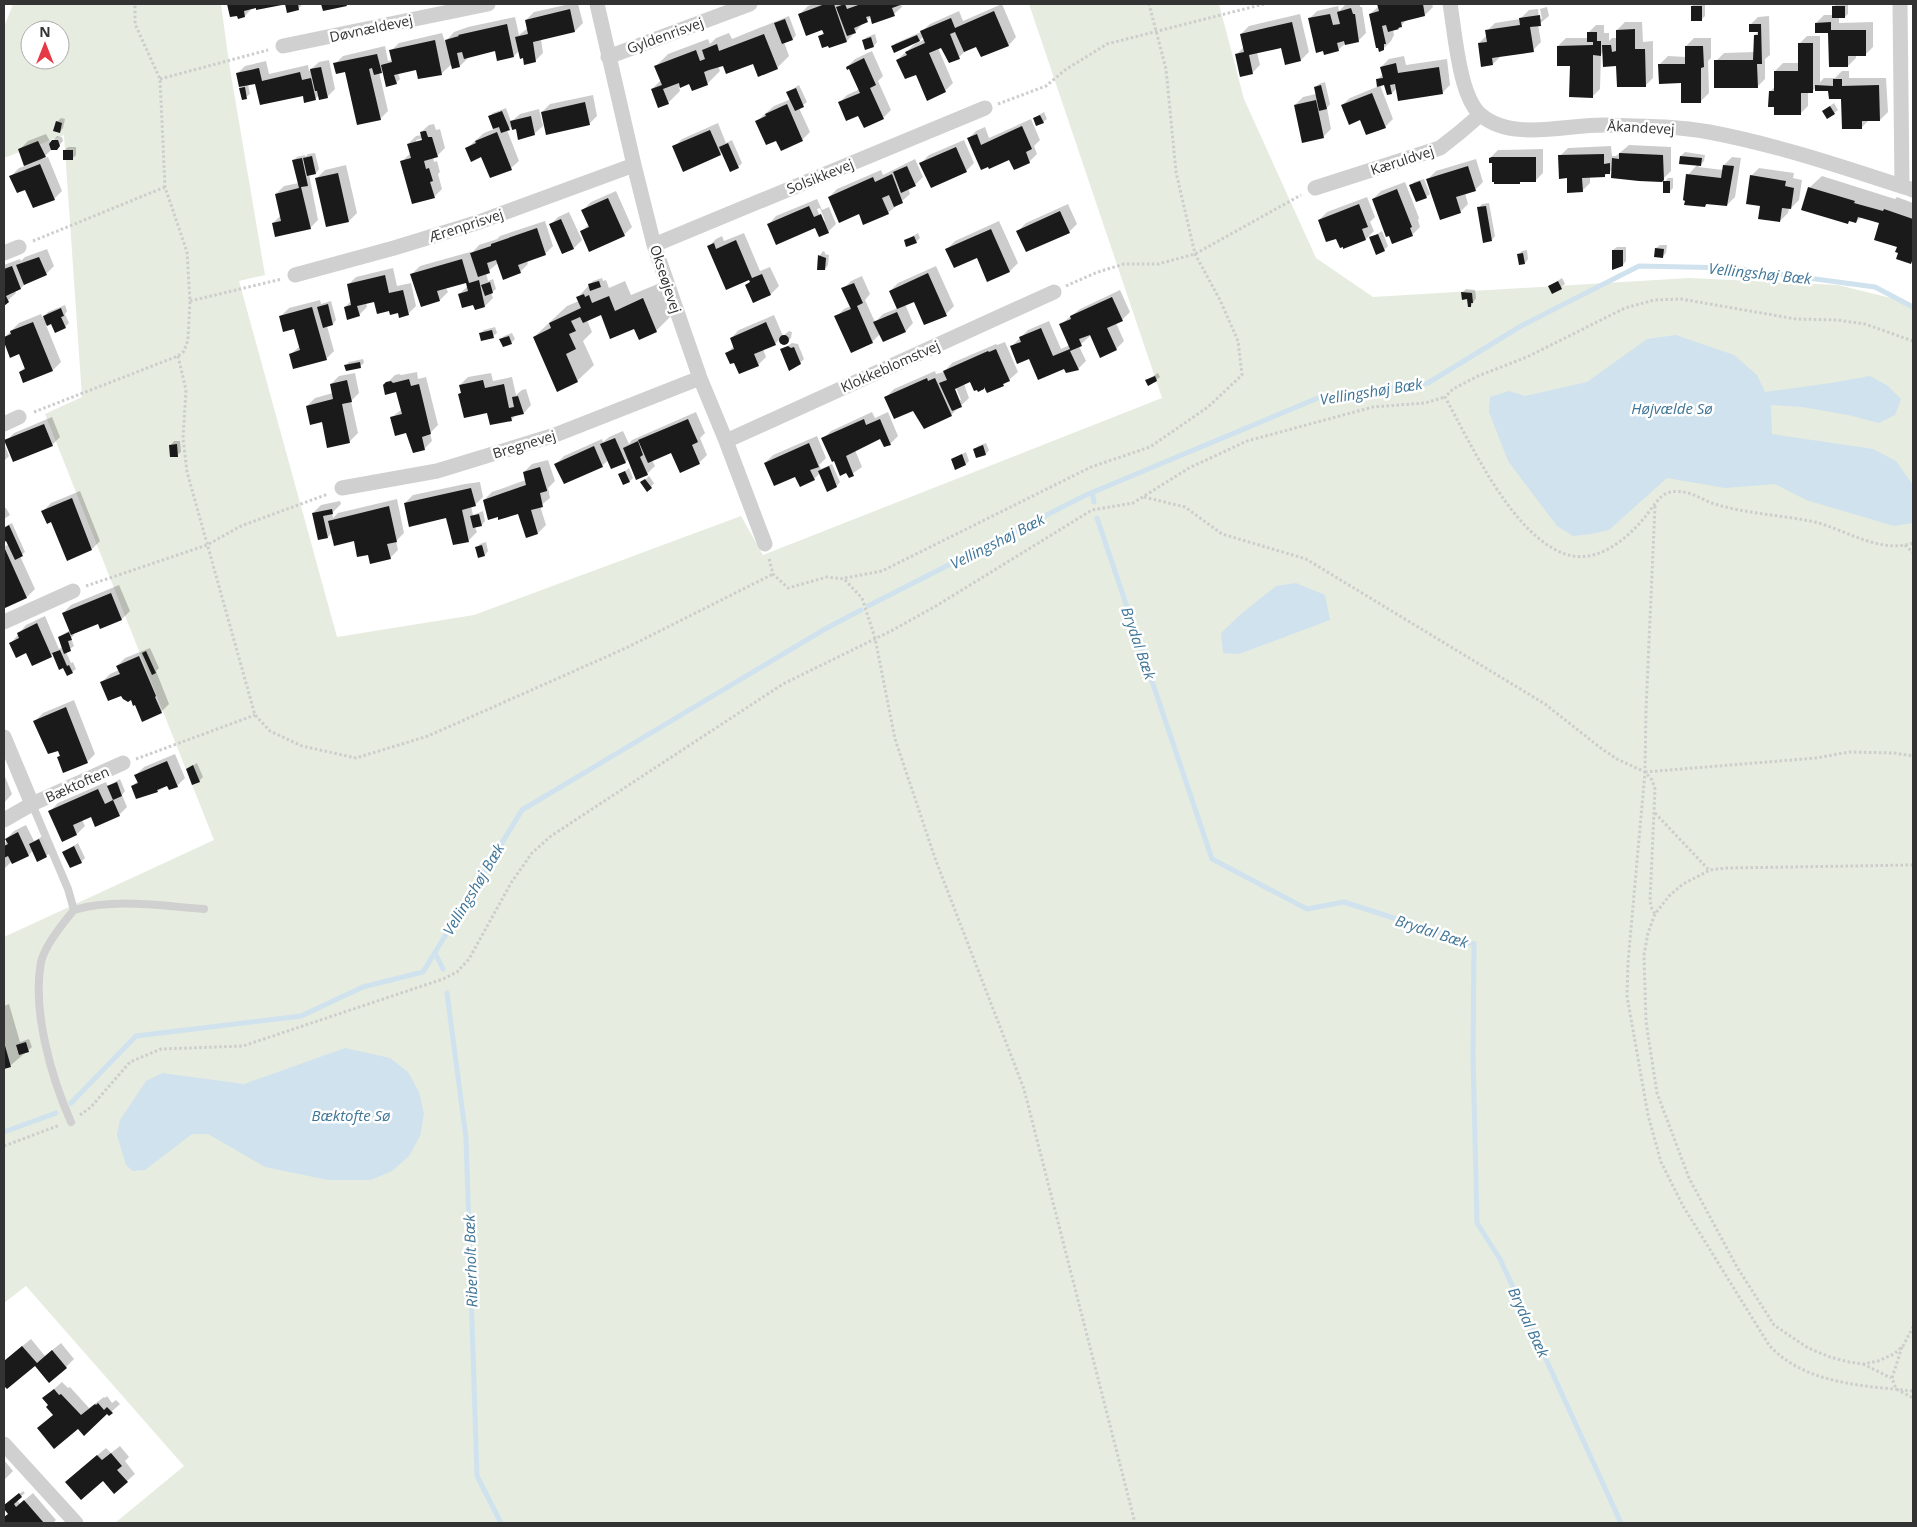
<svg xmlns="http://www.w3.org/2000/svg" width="1917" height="1527" font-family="'Open Sans',sans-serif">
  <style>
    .green { fill: #e6ecdf; fill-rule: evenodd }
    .water { fill: #cfe2ee }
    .shadow { fill: #0003; fill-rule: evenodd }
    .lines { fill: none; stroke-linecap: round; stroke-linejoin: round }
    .stream { stroke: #cfe2ee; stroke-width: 5 }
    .building { fill: #1a1a1a }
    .path { stroke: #cdcdcd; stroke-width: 3; stroke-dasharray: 2.5 2.5; stroke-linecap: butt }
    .lane { stroke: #d0d0d0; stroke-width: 8 }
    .street { stroke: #d0d0d0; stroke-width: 15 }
    .labels { text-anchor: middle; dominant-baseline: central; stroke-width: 5; stroke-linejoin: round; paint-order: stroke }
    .street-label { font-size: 14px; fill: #333; stroke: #fff }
    .water-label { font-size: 15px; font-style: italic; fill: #3f7597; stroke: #fff }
  </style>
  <rect width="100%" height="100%" fill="#fff"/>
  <!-- green -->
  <path class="green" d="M13 4H221L229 63 265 275 239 281 337 637 474 615 741 516 763 555 1162 398 1029 4H1219L1244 99 1316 258 1373 297 1689 278 1838 285 1899 300 1913 308V1523H115L184 1466 26 1286 4 1303V937L214 840 45 414 82 397 64 135 4 158V27ZM30 30H60V60H30Z"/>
  <!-- water -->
  <path class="water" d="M1676 335 1734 355 1757 375 1765 392 1831 383 1870 376 1888 386 1901 399 1895 415 1879 423 1848 415 1802 407 1771 405 1772 434 1873 449 1896 461 1913 485V523L1894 526 1806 500 1775 484 1725 488 1667 478 1609 530 1591 534 1573 536 1557 526 1508 461 1489 412 1490 397 1509 391 1525 396 1587 382 1647 339Z
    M1296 583 1325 595 1330 620 1239 654 1223 653 1221 633 1242 613 1276 586Z
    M345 1048 390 1058 408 1072 419 1092 424 1114 420 1136 409 1156 392 1171 371 1180H328L265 1167 208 1134H192L145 1170 133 1171 126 1165 117 1135 120 1120 146 1081 162 1073 244 1084Z"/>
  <!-- shadow -->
  <path class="shadow" d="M228 4H279L257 9V7H253L245 16 239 17 238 14 231 16Z
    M286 4H302V5L298 9 288 11Z
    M570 4H578L583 23 575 31 541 39 543 53 535 61 523 56 520 50 514 56 496 50 467 56 468 58 460 66 452 64 442 73 419 78 417 68 398 73 400 79 396 83 383 70 379 72 388 111 380 119 346 70 335 64 343 56 385 46 388 61 393 60 391 51 399 43 442 33 445 42 454 32 468 27 515 17 519 35 528 28 526 20 534 12Z
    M814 4H901L902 7 894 14 871 17 863 23 847 41 830 47 819 37 824 32 823 29 800 14 808 6Z
    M1002 4 1016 37 1009 45 981 55 977 45 968 49 959 57 942 46 938 48 953 83 945 91 897 60 917 42 892 47 896 43 921 32 930 24 959 11 963 21ZM924 36 925 39 917 43Z
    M1346 4H1360V7H1362L1366 33 1358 41 1346 43 1338 50H1324L1309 19 1317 11 1338 6 1339 11Z
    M1379 4H1432L1433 7 1425 15 1408 19 1398 28 1393 29 1394 35 1391 41 1383 49 1370 14 1379 6Z
    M1694 4H1705V16L1702 19 1692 6Z
    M1836 4H1848V14L1845 17H1839V23L1873 22V47L1865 55H1856V58L1848 66 1830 32 1816 23 1824 15H1834V7Z
    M1547 7 1549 16 1538 25 1541 42 1533 50 1501 56 1493 64 1479 43 1487 35V31L1495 23 1520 19 1529 10 1538 9 1539 19H1542L1540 9Z
    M1300 14 1309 52 1301 60 1282 46 1257 52 1260 65 1252 73 1236 55 1244 47 1241 34 1249 26Z
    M789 16 796 35 793 39 784 42 789 56 777 68 754 62 718 66 720 71 708 83 693 89 690 83 679 87 680 91 668 103 652 89 661 80 656 66 668 54 708 39 710 44 716 38 729 33 732 39Z
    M1769 16 1770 55 1765 59V79L1757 87 1716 61 1724 53 1754 52 1755 35 1759 31 1750 25 1758 17Z
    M1625 22H1642L1643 42 1653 41V78L1645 86 1618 65 1604 51 1601 54 1600 89 1592 97 1558 46 1566 38H1588V33L1596 25H1604V33H1609V41L1612 38H1617V30Z
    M875 34 877 42 874 46 866 48 863 40 867 37Z
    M1807 36H1820V82L1824 78H1835L1842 71H1849V78H1886L1888 112 1880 120H1869L1861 128 1842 98 1830 90 1816 87 1812 92H1808V106L1800 114 1775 106 1770 92 1775 86V71L1783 63H1799V44Z
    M1694 38H1711V58L1708 61 1709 93 1701 101 1682 82 1660 64 1668 56 1686 57V46Z
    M872 51 883 76 878 81 891 110 883 118 859 114 839 103 847 95 860 89 850 67H847L855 59Z
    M1404 56 1406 65 1447 59 1450 85 1442 93 1397 88 1392 93 1385 84 1380 85 1393 119 1385 127 1361 118 1342 105 1350 98 1379 86 1377 80 1383 74 1381 67 1389 59Z
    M329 60 335 89 327 97 319 95 315 99 256 82 248 84 250 94 243 99 240 89 244 85 237 74 245 66 266 61 269 74 308 65 309 71 319 62Z
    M1325 82 1330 104 1327 108 1331 129 1323 137 1295 105 1303 97 1316 94 1315 87 1319 84Z
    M799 85 807 102 799 108 810 132 802 140 777 139 757 121 774 106 791 99 788 92Z
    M593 95 597 116 589 124 542 112 550 104Z
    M1834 103 1838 110 1834 113 1823 111Z
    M506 108 511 122 520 114 539 109 543 126 534 134 512 126 507 130 519 161 511 168 467 148 484 133 494 129 489 117 493 113Z
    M1044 112 1047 119 1043 122 1034 118Z
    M61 118 65 119 63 128 60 132 57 122Z
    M1031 119 1040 140 1034 146 1037 154 1029 162 1010 158 990 167 968 139 976 131 985 127 989 138Z
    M718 123 726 143 732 140 742 163 739 166 731 170 723 152 720 154 674 147 682 139Z
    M434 124 436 130 440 129 445 148 437 156 433 157 434 162 437 161 440 172 438 174 442 189 434 197 401 162 411 153 408 144 416 136 422 135 421 132 429 125ZM428 137V139L416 142V140Z
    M46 134 51 143 57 136 62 137 63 141 56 149H52L42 159 48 157 62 191 54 199 26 188 11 176 19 168 25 166 20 149 28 141Z
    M964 140 974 163 966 171 921 163 929 155Z
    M1629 145 1671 147V171L1661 181 1612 170 1604 176H1590V183L1582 191 1568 177 1560 156 1568 148 1611 146 1612 156H1616Z
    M68 147H76V155L72 159 64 151Z
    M1543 149V173L1535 181 1493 162 1490 158 1498 150Z
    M1685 152 1705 155 1704 161 1698 167 1723 170 1724 165 1732 157 1741 158 1735 197 1727 205 1708 203 1705 206 1688 175 1697 165 1681 156Z
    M315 153 319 169 316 173 309 174 318 220 310 228 273 223 281 215 276 194 284 186 299 183 294 160 297 157 305 155V157L308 154Z
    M915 159 923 177 915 185 908 188 910 194 888 213 829 197 837 189 881 170 883 175Z
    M1476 159 1483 182 1475 190 1465 193 1468 204 1460 212 1428 179 1436 171Z
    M346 165 357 213 349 221 317 178 325 170Z
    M1759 168 1794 173 1793 178 1802 180 1799 200 1791 208H1789L1788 213 1780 221 1762 205 1751 176Z
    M1822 176 1895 199 1897 197 1913 203V260L1911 262 1899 252 1898 246 1880 223 1861 217 1856 222 1809 188Z
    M1668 178H1673V188L1669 192 1665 182Z
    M1424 179 1430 194 1426 197 1411 186 1414 182Z
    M1405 182 1419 218 1418 220 1420 227 1412 235 1373 199 1381 191Z
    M616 191 632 227 624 235 581 232 589 224 583 210 591 202Z
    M1367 197 1375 217 1370 222 1374 231 1366 239 1337 237 1319 220 1327 212Z
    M817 199 822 210 829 207 836 224 828 232 816 226 769 224 776 216ZM820 208 825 221H822L817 209Z
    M1489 203 1495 236 1492 240 1479 208 1482 204Z
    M1068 204 1077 224 1069 232 1018 231 1026 223Z
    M569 212 582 240 574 248 563 253 551 224 558 217Z
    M545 221 553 246 545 254 527 261 528 264 520 272 498 263 486 273 488 281 493 279 496 289 491 293 493 298 485 306 474 303 459 294 468 286 467 282 446 288 448 292 440 300 412 274 420 266 470 252 471 254 479 245 497 239 500 236Z
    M999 221 1018 263 1010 271 988 280 978 256 947 249 955 241Z
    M1382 231 1388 246 1384 250 1371 238Z
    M744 233 760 271 770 267 779 286 771 294 754 301 747 285 751 281 708 247 716 239 722 236 724 241Z
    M918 233 920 238 916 242 905 241Z
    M1660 245H1667L1666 253 1663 256 1656 248Z
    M1617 247H1626V261L1623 265 1613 250Z
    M47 249 54 266 46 274 26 283 21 288 15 291 16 293 4 304V265L20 259 21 261 25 257Z
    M1527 250 1528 259 1525 263H1520L1518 255 1522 251Z
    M823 251 825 252V254L829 255 828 265 825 269H818L820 255Z
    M936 266 954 306 946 314 915 300 905 304 913 323 906 331 880 334 872 342 836 317 844 309 851 306 843 289 851 281 862 276 870 294 865 300 875 322 883 314 898 308 890 291 898 283Z
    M393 268 397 286 411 283 416 306 408 314 389 309 375 300 366 302 367 307 359 315 345 307 352 300 348 285 356 277Z
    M602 278 603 281 606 280 609 288 625 281 631 295 660 283 673 314 656 331 602 313 587 320 592 332 583 341 594 365 577 381 534 337 567 306 579 301 578 297 593 281Z
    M1562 278 1565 284 1553 292 1550 286Z
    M1466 289 1475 290 1476 298 1471 306 1468 298 1462 293Z
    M1120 290 1130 312 1122 320 1116 323 1124 341 1116 349 1091 335 1079 346 1086 361 1078 369 1065 367 1029 357 1011 347 1028 330 1049 321 1061 349 1070 345 1061 324 1080 309Z
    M320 300 321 304 331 301 336 320 333 324 327 326 334 351 326 359 291 354 300 346 295 327 281 316 289 308Z
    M65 305 67 311 65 314 69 323 65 327 52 323 46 325 61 362 53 370 24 382 20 372 26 366 20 353 11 356 4 338 19 323 41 314 43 318 48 312Z
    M774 315 783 336 789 331 792 332 791 338 787 342H782L780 339 775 344 763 349 766 357 758 365 735 361 727 353 734 346 731 338 739 330Z
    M495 327 497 333 493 336 480 334 484 330Z
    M512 333 515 339 511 343 501 339 504 336Z
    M1005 342 1018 372 1003 385 985 386 983 388 971 381 964 384 969 398 951 415 913 409 886 397 894 389 935 371 936 374 944 372 952 363 996 344 997 345ZM954 383 961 400H960L952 384Z
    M792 343 798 344 804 359 798 365 781 350Z
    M363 359 364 363 360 366 346 365 349 362Z
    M417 372 418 379 426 377 438 425 430 433 432 441 424 449 391 418 402 409 397 391 384 386 395 375 399 374 401 375Z
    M355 373 359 393 351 401 358 433 350 441 328 446 323 421 307 406 315 398 333 393 331 384 339 376Z
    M491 373 493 381 512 377 516 395 522 390 526 389 531 405 524 413 517 414 511 420 488 411 460 394 462 392 460 385 468 377Z
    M1158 373 1160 377 1156 380H1147Z
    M696 412 705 433 700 438 707 455 699 463 672 452 652 460 655 466 647 474 629 459 625 462 608 460 602 466 556 464 564 456 602 439 603 442 609 437 623 431 629 444 632 440Z
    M872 412 875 418 888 412 898 436 890 444 881 438 855 450 862 467 849 476 823 439 831 431Z
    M52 417 60 437 52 445 6 441 14 433Z
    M817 436 826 458 819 465 821 469 832 464 840 482 837 486 827 490 820 473 814 479 796 475 765 463 773 455Z
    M174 441H180L181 452 177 455 171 445Z
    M4 443 9 456 4 461Z
    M986 443 989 450 986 454 974 449 978 446Z
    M966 452 969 461 966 464 952 459Z
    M548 460 555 481 548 488 550 498 540 506 546 525 538 533 519 513 484 500 492 492 526 480 524 472 532 464Z
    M629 468 633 478 630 481 620 475Z
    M649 476 654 483 651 487 642 483Z
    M480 482 483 497 475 505 471 506 473 515 483 511 485 521 482 525 475 527 477 532 469 540 453 544 447 517 405 503 413 495 465 484Z
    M80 491 100 541 92 549 52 521 43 511 51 503Z
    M397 499 404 533 396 541 398 550 390 558 369 553 355 540 332 532 328 537 313 513 321 505 340 501 341 504 332 513 333 518 338 513Z
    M4 508H6L10 515 4 519Z
    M12 523 25 552 20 556 35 589 27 597 6 606 4 603V547L9 544 7 539H4V527Z
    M486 542 488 551 485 555 477 547 480 544Z
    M119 585 130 611 122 619 98 622 74 632V635L71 638 74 646 66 652 71 663 73 662 76 669 72 672 53 654 51 656 26 651 11 643 26 625 45 616 59 649 63 647 59 637 70 630 63 613 71 605Z
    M150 648 159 668 156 671 169 704 161 712 135 703 131 699 102 682 110 674 119 670 117 666 125 658Z
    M74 700 95 754 87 762 58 757 61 755 59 749 35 721 43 713Z
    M175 754 185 778 177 786 168 785 158 791 137 797 132 786 138 781 136 775 144 767Z
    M197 763 203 777 199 781 187 769Z
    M4 774 12 794 4 803Z
    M120 779 125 791 122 795 127 807 119 815H91L82 820 85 826 77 834 50 811 58 803 106 782 108 786Z
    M26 825 34 841 43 836 50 853 46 856 33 850 29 855 12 862V861L4 869V843L7 841 6 839 14 831Z
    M78 843 85 858 81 862 64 852Z
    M9 1004 20 1042 29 1039 32 1047 11 1065 4 1067V1006Z
    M31 1339 45 1356 61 1343 74 1359 66 1367 35 1364 7 1387 4 1384V1361Z
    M62 1382 68 1388 70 1387 89 1408 104 1397 105 1398 107 1396 112 1403 116 1400 120 1404 109 1414 108 1412 78 1427 54 1414 44 1398Z
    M120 1446 129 1457 125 1461 135 1474 127 1481 103 1479 75 1474 106 1448 111 1453Z
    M4 1460 13 1471 4 1480Z
    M23 1491 25 1493 17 1500 20 1504 33 1493 56 1520 53 1523H4V1518L9 1513 4 1507Z"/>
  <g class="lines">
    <!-- stream -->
    <path class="stream" d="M1092 493 1094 502
      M1097 518 1212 859 1307 909 1344 902 1474 944 1473 1056 1477 1223 1500 1259 1621 1523
      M868 606 1086 495 1318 398 1428 383 1521 326 1639 266 1733 268 1875 287 1913 307
      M435 953 443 969
      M447 993 466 1138 477 1476 501 1523
      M71 1103 136 1036 301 1016 363 987 423 972 522 810 825 629 861 610
      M4 1132 56 1113"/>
  </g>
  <!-- building -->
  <path class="building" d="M227 4H282V5L256 10V8L244 11 245 17 238 19 237 16 230 17Z
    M285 4H298L299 10 287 13Z
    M321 4H346L347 6 323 11Z
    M825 4H834L847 42 829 48 828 46 822 48 818 36 824 34 822 30 806 36 798 14Z
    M845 4 847 9 861 4H903L892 8 895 16 872 24 870 16 866 17 868 22 854 28 856 33 847 36 836 7Z
    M1377 4H1423L1425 16 1401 22 1402 27 1398 28 1399 29 1388 32 1386 25 1382 26 1386 44H1384V50L1379 52 1378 48H1376L1369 14 1379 11Z
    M1691 6H1702V21H1691Z
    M1832 6H1845V18H1832Z
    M1351 8 1353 14H1355L1359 42 1345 45 1344 41 1337 43 1339 51 1324 55 1323 51 1316 53 1308 18 1330 14 1333 25 1340 24 1337 12Z
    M570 9 575 32 533 42 536 62 524 65 523 58 520 59 515 37 528 34 525 20Z
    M994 11 1009 46 981 57 976 47 964 52 955 32 950 34 960 59 949 63 941 48 929 53 946 92 927 101 916 75 905 79 896 60 907 55 905 52 925 43 920 31 951 18 955 28Z
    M1540 15 1541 26 1530 27 1534 52 1492 58 1493 65 1481 67 1478 43 1487 42 1485 30 1520 25 1519 18Z
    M785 19 793 40 782 44 774 23Z
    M1292 22 1301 61 1285 65 1281 48 1249 55 1253 74 1240 77 1235 54 1244 52 1240 34Z
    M1831 22V30H1866V56H1848V67H1829L1828 33H1815V23Z
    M507 24 514 57 497 61 495 51 464 59 462 52 457 53 460 67 452 69 445 40 459 36 458 35Z
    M1749 24H1761L1762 64H1757L1758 88H1714V60H1753L1754 35H1758V32H1749Z
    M1635 29V49H1645L1646 87H1617L1616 66 1603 67 1602 45H1611L1612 52 1616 51V30Z
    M1587 32H1597V41H1601V56L1593 55V98L1569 97 1570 66H1557V46L1593 45V42H1587Z
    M764 34 778 69 758 77 753 64 726 74 723 66 709 70 704 72 708 85 692 91 689 84 680 88 679 83 663 89 669 104 658 108 651 89 662 85 654 66 696 50 700 61 705 59 702 50 717 44 719 51Z
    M917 35 920 41 894 53 891 46Z
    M871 37 874 47 865 50 862 40Z
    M435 40 442 75 418 79 416 70 394 75 397 84 386 87 381 65 392 62 389 50Z
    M1798 43H1813V93H1801V115H1774V107H1768L1769 91H1774V71H1798Z
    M1685 46H1703L1704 67 1701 68V103H1681V83L1659 84 1658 64H1685Z
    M377 54 382 73 374 75 372 68 369 69 381 120 357 125 345 72 336 74 333 63Z
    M864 58 876 85 870 88 884 119 864 128 858 116 846 121 838 102 860 93 849 69 847 70 846 67Z
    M1396 63 1398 73 1439 67 1443 94 1398 101 1395 84 1390 85 1392 94 1387 95 1384 85 1377 87 1376 79 1383 78 1380 67Z
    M321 67 328 98 319 100 317 91H315L310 69Z
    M259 68 262 81 300 72 302 80 311 78 316 100 304 103 303 96 260 105 255 84 239 87 236 73Z
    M1833 79H1842V86L1879 85 1880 121H1862V129H1842L1841 99H1829L1828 91H1815V85L1833 86Z
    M1321 85 1327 109 1319 111 1314 87Z
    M245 87 247 99 242 100 239 88Z
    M796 88 804 107 795 111 786 92Z
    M1372 93 1386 128 1366 135 1360 120 1349 125 1341 105Z
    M1316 100 1324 138 1302 143 1294 105Z
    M585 102 590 125 546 135 541 112Z
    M787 104 803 141 781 151 776 141 766 145 755 121 766 116 765 114Z
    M1830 106 1835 114 1827 119 1822 111Z
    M502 111 510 130 501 133 499 127 493 129 488 116Z
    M1040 115 1044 123 1036 126 1033 118Z
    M531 116 535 135 518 140 516 129 512 130 510 121Z
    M56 121 62 123 60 133 53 131Z
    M1022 126 1032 149 1026 152 1030 163 1014 170 1009 160 989 169 988 167 981 170 967 138 977 134 981 145Z
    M710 130 721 155 683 172 672 146Z
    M424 131H426L428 137H432L438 157 424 161 426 169 429 168 433 181 430 182 435 198 412 204 400 161 411 158 407 144 422 140 420 132Z
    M497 132 512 170 490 178 481 157 471 162 465 148 476 143 475 141Z
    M52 140H58L60 146 57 150H51L49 144Z
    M38 141 46 157 24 166 18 149Z
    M728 143 739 168 730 172 719 147Z
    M956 147 967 172 931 188 919 163Z
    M63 150H73V160H63Z
    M1619 153 1663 155 1664 180 1662 182 1639 181 1611 178 1612 158 1619 159Z
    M1604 154V164L1610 163V174H1605V177L1582 178 1583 192 1567 193V178L1559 179 1558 155Z
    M312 156 316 174 307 176 303 158Z
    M1680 156 1702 158 1701 166 1679 164Z
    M1492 157H1536V182H1520V184H1494V182H1492V163H1489V158Z
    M302 158 308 186 301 187 311 229 275 237 272 223 281 221 275 194 299 188 292 160Z
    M40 164 55 200 33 208 25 190 17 193 9 176Z
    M1723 165 1734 166 1727 206 1706 204 1705 207 1684 205 1685 201 1683 200 1686 174 1721 178Z
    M907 166 916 186 901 193 893 172Z
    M1468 166 1476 191 1456 197 1461 213 1440 220 1426 179Z
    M338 173 349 222 326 227 315 178Z
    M892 174 903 203 894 207 889 195 882 198 889 214 863 225 859 214 839 223 828 197 873 177 875 182Z
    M1750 175 1786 181 1785 186 1794 188 1791 209 1782 208 1780 222 1758 219 1760 206 1746 204Z
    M1420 181 1427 198 1416 202 1409 185Z
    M1663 181H1670V193H1663Z
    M1808 187 1855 201 1854 203 1883 211 1884 209 1913 219V258L1911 264 1896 259 1898 253 1895 252 1897 247 1874 240 1879 223 1858 217 1856 223 1849 221 1848 224 1801 210Z
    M1397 189 1412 227 1410 228 1413 236 1392 244 1389 236 1386 237 1372 199Z
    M608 198 625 236 589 252 580 231 589 227 581 210Z
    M1359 204 1368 227 1362 229 1366 240 1343 249V247L1340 248 1336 239 1326 242 1318 220Z
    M809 206 814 217 821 214 829 233 819 237 815 228 776 245 767 224Z
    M1486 206 1492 241 1483 243 1477 207Z
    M1060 211 1070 233 1026 252 1016 231Z
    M561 219 574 249 562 254 549 224Z
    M537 228 546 255 518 265 521 273 503 280 496 260 487 263 490 273 478 277 470 253 491 246V244Z
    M991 229 1010 272 987 282 977 258 954 268 945 249Z
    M1378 234 1385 251 1376 255 1369 237Z
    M914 236 917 243 906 247 904 240Z
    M736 240 752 278 762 274 771 295 753 303 745 285 750 282 749 280 726 290 707 246 714 243 716 249Z
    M1655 248 1664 249 1663 258 1654 257Z
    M1612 250H1623V266L1612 270Z
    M1523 253 1525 264 1519 265 1517 254Z
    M818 255 826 258 825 270H817Z
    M39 257 47 275 24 285 16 265Z
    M462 259 469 283 479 280 485 307 475 310 473 305 462 308 458 294 468 291 466 283 437 291 440 301 421 307 410 274Z
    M12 266 21 289 6 296 9 302 4 306V269Z
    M928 273 947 316 924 325 914 302 897 309 889 291Z
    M385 275 389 293 403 290 409 315 399 318 398 313 390 315 389 311 377 314 374 302 357 306 360 316 347 320 344 307 351 305 347 284Z
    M599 281 601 287 590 291 588 284Z
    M1558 281 1562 289 1552 294 1548 286Z
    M490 282 493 293 485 296 481 285Z
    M854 283 863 303 857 306 873 343 851 353 834 316 851 309 841 288Z
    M1461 292 1472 293 1473 303H1471V307H1468L1467 299 1462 300Z
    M584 294 585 297 589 295 592 303 609 296 615 311 643 298 657 332 639 340 634 329 610 339 601 315 583 323 580 317 571 321 576 331 569 334 576 349 566 354 578 382 557 392 533 337 551 328 549 323 581 308 576 297Z
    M1112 297 1123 321 1107 328 1117 350 1100 358 1090 335 1079 339 1082 346 1070 351 1079 370 1066 373 1064 369 1038 380 1029 359 1017 364 1010 346 1021 342 1019 337 1041 328 1053 356 1070 349 1059 324 1071 319 1070 316Z
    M328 304 333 325 323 328 317 307Z
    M312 307 327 360 293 369 289 354 300 350 294 329 283 332 279 316Z
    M61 308 64 316 61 317 66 328 55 333 51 324 47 326 43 316Z
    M897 312 906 332 883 342 873 322Z
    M33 322 53 371 23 383 19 372 25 369 19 354 10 358 4 342V337L11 334 10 331Z
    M766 322 776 345 754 354 759 366 739 374 734 363 730 364 725 353 734 349 730 338Z
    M492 330 494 338 481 341 479 333Z
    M779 340a5 5 0 1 1 10 0a5 5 0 1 1-10 0Z
    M509 336 512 344 503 347 499 339Z
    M788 346 791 348 794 347 801 364 789 371 780 349Z
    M996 349 1010 381 1003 384 1004 386 987 393 984 387V389L978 392 977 390 974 391 970 382 955 389 962 407 952 411 939 383 947 380 943 371 988 351 989 352Z
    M360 362 361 368 346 371 344 365Z
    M1155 376 1157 381 1148 386 1145 380Z
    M927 378 928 381 935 378 952 416 924 429 913 411 894 419 884 397Z
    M409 379 411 386 419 384 431 434 422 437 425 450 413 453 406 433 395 436 390 417 402 414 396 392 385 395 383 385 386 382 391 381 393 383Z
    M347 380 352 402 342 404 350 443 327 448 322 422 310 425 306 406 333 399 330 384Z
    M483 380 485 388 504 384 509 408 514 407 512 397 518 396 524 414 511 417 512 421 490 425 487 413 464 418 458 394 461 393 459 385Z
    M688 419 698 442 692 445 700 464 680 473 671 453 648 463 638 440Z
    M864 419 866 425 880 419 891 445 884 447 880 439 846 456 854 476 849 478 846 473 840 476 834 461 832 462 821 438Z
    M44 424 53 446 13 462 4 440Z
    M615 438 626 463 611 469 600 444Z
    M638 441 643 455 640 457 648 475 636 480 623 448Z
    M809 443 819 467 810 470 815 480 800 487 795 477 774 486 764 463Z
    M177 444 178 457H170L169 445Z
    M983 445 986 455 976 458 973 449Z
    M594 446 603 467 564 484 554 464Z
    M962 454 966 465 955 470 951 459Z
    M829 466 837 487 827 492 818 471Z
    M540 467 547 490V491L540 493 543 507 531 510 538 534 526 538 518 514 498 520V517L488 520 483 500 526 485 523 472Z
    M625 471 630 482 623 485 618 474Z
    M645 479 652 488 647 492 640 482Z
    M471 488 476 506 462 510 469 542 453 545 446 518 409 527 404 503Z
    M72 498 92 550 67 561 51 522 47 524 41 511Z
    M389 506 397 542 387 544 391 559 370 564 368 555 357 557 354 541 334 546 328 521Z
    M332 509 333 514 323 516 328 538 318 540 312 513Z
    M479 514 482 526 473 528 470 516Z
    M9 525 23 556 15 560 6 541 4 542V528Z
    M482 545 485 556 478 558 475 547Z
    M5 549 27 598 5 608 4 604V550Z
    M111 593 122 620 100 629 98 624 71 635 62 613Z
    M37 623 52 657 32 666 26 653 16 658 9 643 19 638 17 633Z
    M69 632 72 640 68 641 71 651 64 654 58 637Z
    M60 650 67 666 69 665 73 673 67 676 63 668 59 670 52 653Z
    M146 651 156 673 152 675 142 653Z
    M139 656 156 696 155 697 162 713 142 722 135 705 133 706 131 700 128 702 123 699 121 696 108 701 100 682 120 674 116 666Z
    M66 707 88 763 63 773 57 757 60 756 58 751 48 754 33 721Z
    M167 761 178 787 169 790 167 786 157 790 158 792 136 799 131 786 138 783 134 775Z
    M193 765 200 782 192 785 186 769Z
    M117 782 122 796 113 800 107 786Z
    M98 789 105 804 113 800 120 816 95 827 91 817 73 825 77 835 62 842 48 811Z
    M18 832 29 856 12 864 8 856 4 858V846L8 844 5 839Z
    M39 839 47 857 37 862 29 844Z
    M74 846 82 863 70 868 62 852Z
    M4 1042 11 1067 4 1069Z
    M26 1042 29 1052 19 1055 16 1045Z
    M22 1346 37 1363 52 1350 67 1368 49 1383 35 1366 7 1389 4 1386V1361Z
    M54 1389 59 1395 61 1394 81 1415 95 1404 96 1405 98 1403 104 1410 107 1407 113 1413 109 1416 107 1414 84 1436 78 1429 54 1449 37 1428 53 1415 46 1407 48 1405 42 1398Z
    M111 1453 122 1466 117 1470 128 1482 114 1494 103 1481 81 1500 65 1482 97 1455 102 1460Z
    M19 1493 22 1497 14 1504 16 1507 24 1500 44 1523H4V1517L8 1514 4 1509V1505Z"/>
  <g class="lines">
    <!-- path -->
    <path class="path" d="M160 79 268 50
      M998 104 1046 86 1065 70 1107 44 1264 4
      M33 241 165 187
      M1066 286 1098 272 1124 264H1158L1195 254 1301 195
      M190 301 282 279
      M1913 341 1865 324 1837 320 1796 319 1681 299 1654 300 1625 308 1527 357 1478 376 1453 389 1445 397C1471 444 1512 535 1565 554 1596 565 1626 540 1645 517 1651 510 1657 499 1665 494 1671 491 1677 491 1683 492 1694 493 1704 501 1715 504 1747 514 1782 515 1815 522 1846 530 1880 554 1913 543
      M178 356 186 390 183 438 187 472 255 715 270 731 302 746 356 758 428 736 626 648 773 574
      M34 412 178 356 184 351 188 340 190 301 187 252 165 187 160 79 135 24V4
      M1144 497 1185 507 1222 534 1306 559 1545 704 1602 749 1617 759 1645 772 1652 780 1655 789 1650 901 1652 909 1655 914
      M1655 506 1646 710 1645 772 1628 962 1627 996 1648 1115 1661 1162 1683 1206 1769 1345C1804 1384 1864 1386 1913 1391
      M1905 545 1913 553
      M769 559 773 574 788 588 827 577 844 579 862 598 875 638 895 739 936 861 1024 1089 1135 1523
      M845 578 882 571 1091 467 1150 447 1208 407 1242 375 1238 341 1220 300 1195 254 1176 172 1166 69 1149 4
      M86 586 207 545 241 526 328 494
      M136 759 255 715
      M1645 772 1816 758 1849 752 1894 753 1913 756
      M1655 813 1709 870
      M1913 865 1727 868 1710 870 1683 884 1669 896 1655 914 1648 933 1644 955 1646 1022 1657 1093 1689 1178 1737 1267 1774 1325 1808 1348 1830 1357 1849 1362 1863 1364 1878 1361 1894 1354 1903 1346 1913 1327
      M80 1115 91 1107 130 1062 161 1049 243 1046 443 979 457 972 469 959 511 883 532 853 551 836 783 684 891 631 936 606 1092 510 1133 503 1189 468 1247 441 1373 407 1425 403 1445 397
      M4 1146 60 1125
      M1902 1347 1892 1378 1896 1389 1913 1398
      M1863 1364 1891 1378"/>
    <!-- lane -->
    <path class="lane" d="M32 804 68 889 74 910C63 923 45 945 41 962 32 1010 51 1077 71 1122
      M74 910C115 898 161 906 204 909"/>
    <!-- street -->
    <path class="street" d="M597 4 634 165 654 245 700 378 726 441 765 544
      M1450 4C1455 32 1459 97 1481 115 1512 142 1569 124 1606 125 1640 126 1675 126 1709 132 1778 145 1846 168 1913 190
      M1900 4 1902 186
      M283 46 488 4
      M608 57 750 4
      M1315 188 1440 148 1459 133 1480 115
      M654 245 985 108
      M4 253 19 247
      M295 275 394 248 479 222 634 165
      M4 424 19 417
      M726 441 1054 292
      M342 488 437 471 555 435 700 378
      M4 622 73 591
      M4 737 32 804
      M4 820 32 804 123 763
      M4 1444 76 1523"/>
  </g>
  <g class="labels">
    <!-- street labels -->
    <g class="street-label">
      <text transform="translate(371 28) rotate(-12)">Døvnældevej</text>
      <text transform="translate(665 35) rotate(-20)">Gyldenrisvej</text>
      <text transform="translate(1641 127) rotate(3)">Åkandevej</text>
      <text transform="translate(1402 160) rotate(-18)">Kæruldvej</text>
      <text transform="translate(820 176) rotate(-22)">Solsikkevej</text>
      <text transform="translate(466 225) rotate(-18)">Ærenprisvej</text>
      <text transform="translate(666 279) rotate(72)">Okseøjevej</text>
      <text transform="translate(890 366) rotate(-24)">Klokkeblomstvej</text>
      <text transform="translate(524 444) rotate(-17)">Bregnevej</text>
      <text transform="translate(77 784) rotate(-24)">Bæktoften</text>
    </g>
    <!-- water labels -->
    <g class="water-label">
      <text transform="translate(1760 273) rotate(6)">Vellingshøj Bæk</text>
      <text transform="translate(1371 391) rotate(-9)">Vellingshøj Bæk</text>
      <text x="1672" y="408">Højvælde Sø</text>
      <text transform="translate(997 541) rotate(-27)">Vellingshøj Bæk</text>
      <text transform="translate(1139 643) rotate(71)">Brydal Bæk</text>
      <text transform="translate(473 889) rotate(-59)">Vellingshøj Bæk</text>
      <text transform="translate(1432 931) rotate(18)">Brydal Bæk</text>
      <text x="351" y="1115">Bæktofte Sø</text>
      <text transform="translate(470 1261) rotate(-92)">Riberholt Bæk</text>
      <text transform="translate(1529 1322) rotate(65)">Brydal Bæk</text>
    </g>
  </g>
  <!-- border -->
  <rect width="1917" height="1527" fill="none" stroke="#333333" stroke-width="10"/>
  <!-- north arrow -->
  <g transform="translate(45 45)"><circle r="24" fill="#ffffff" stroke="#adadad"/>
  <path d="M0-4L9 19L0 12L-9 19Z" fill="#e63946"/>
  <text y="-8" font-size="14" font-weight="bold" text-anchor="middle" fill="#333333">N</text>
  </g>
</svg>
